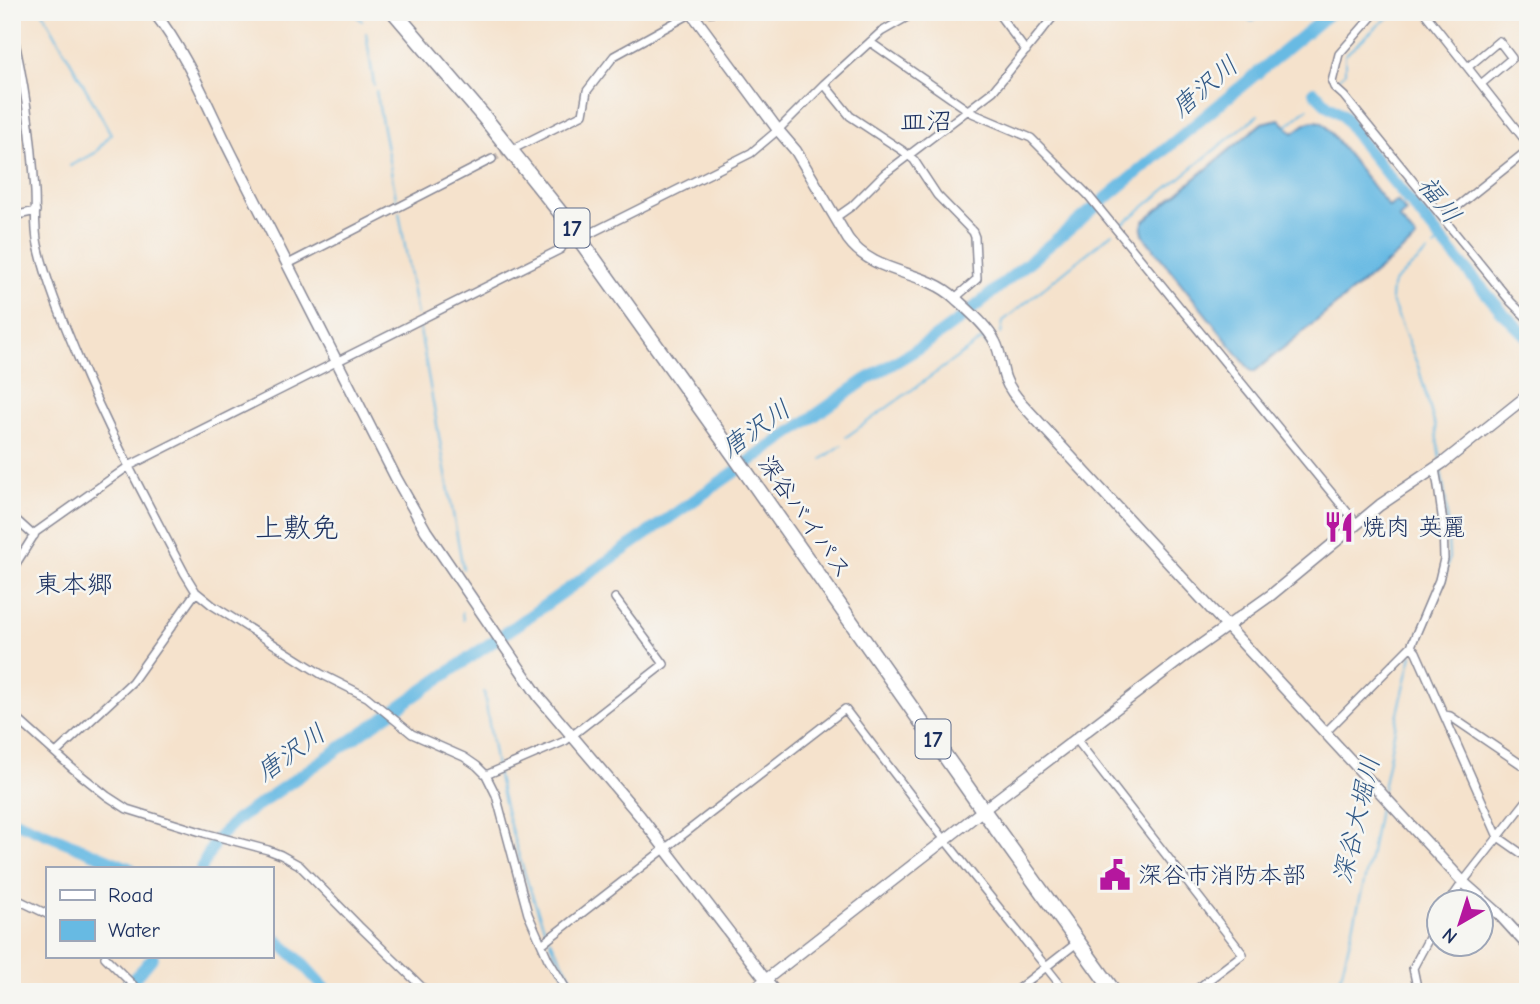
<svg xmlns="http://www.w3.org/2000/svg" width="1540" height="1004" font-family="'Comic Neue','Klee One',sans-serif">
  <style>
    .water { fill: #67bae3; stroke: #4174a0; stroke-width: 2 }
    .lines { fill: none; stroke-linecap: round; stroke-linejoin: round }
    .stream { stroke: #67bae3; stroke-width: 2 }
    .river { stroke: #67bae3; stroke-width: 12 }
    .street-tunnel { stroke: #c9beb6; stroke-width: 7; stroke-dasharray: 7 3.5; stroke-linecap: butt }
    .street-casing { stroke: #888895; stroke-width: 10 }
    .secondary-casing { stroke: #888895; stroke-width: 13 }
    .highway-casing { stroke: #888895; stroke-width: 17 }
    .street { stroke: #fff; stroke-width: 7 }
    .secondary { stroke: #fff; stroke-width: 10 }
    .highway { stroke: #fff; stroke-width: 14 }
    .labels { text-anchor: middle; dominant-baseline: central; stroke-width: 5; stroke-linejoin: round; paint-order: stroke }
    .shield { fill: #f6f6f2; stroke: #5d6b8a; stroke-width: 2 }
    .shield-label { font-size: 23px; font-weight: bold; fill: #1b2f5e }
    .street-label { font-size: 24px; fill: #1b2f5e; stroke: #f6f6f2 }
    .poi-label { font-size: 24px; fill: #1b2f5e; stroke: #f6f6f2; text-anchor: start }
    .water-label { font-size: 26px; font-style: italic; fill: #325986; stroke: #f6f6f2 }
    .neighbourhood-label { font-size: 26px; fill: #1b2f5e; stroke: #f6f6f2 }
    .quarter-label { font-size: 28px; fill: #1b2f5e; stroke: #f6f6f2 }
  </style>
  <rect width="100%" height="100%" fill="#f6f6f2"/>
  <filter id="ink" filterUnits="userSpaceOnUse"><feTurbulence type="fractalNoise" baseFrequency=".0143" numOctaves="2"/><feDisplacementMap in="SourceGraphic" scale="14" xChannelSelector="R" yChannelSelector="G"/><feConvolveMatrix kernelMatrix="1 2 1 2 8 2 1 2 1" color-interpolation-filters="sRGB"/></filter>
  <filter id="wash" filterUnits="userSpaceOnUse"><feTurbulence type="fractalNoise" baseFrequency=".00686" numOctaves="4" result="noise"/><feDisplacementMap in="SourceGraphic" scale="28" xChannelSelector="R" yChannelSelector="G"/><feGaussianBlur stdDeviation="1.57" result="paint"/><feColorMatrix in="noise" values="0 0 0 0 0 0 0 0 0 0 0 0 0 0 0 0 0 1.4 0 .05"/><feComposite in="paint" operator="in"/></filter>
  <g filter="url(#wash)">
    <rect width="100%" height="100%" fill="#f5e2cc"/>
    <!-- water -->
    <path class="water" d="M1279 119 1293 133C1303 126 1311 116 1324 124L1389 207 1397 201 1406 212 1399 218 1416 238 1414 241 1254 372 1251 371 1145 238C1142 232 1140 227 1144 221L1262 123Z"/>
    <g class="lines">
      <!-- stream -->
      <path class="stream" d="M43 12 111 134 95 153 70 166
        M353 12 362 21
        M366 33 374 85
        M1337 80 1345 73V55L1381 23 1397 12
        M376 91 397 203
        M1316 101 1323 92
        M1287 126 1308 108
        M1401 206 1408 200
        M399 212 417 315
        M1120 226 1258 115
        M1434 247 1442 241
        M1428 252 1395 281 1392 286 1391 299 1418 366 1435 426 1440 459
        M419 325 463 569
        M1001 334 1003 321 1112 233
        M846 437 983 339 987 345
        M822 459 842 445
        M462 612 463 620
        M1416 645 1444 581 1449 558 1446 503 1441 471
        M484 692 496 767
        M497 772C509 828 526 883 548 937
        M1383 789 1398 713 1412 655
        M551 940 579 992
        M550 942 560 967 573 992
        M1337 992 1370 858 1381 798"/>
      <!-- river -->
      <path class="river" d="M1249 12 1252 16
        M1314 92 1327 105 1343 115 1365 147 1442 241 1503 313 1528 338
        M12 820 131 869
        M201 869 215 841 235 821 511 629 864 381 927 343 959 320 1331 12
        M271 935 299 960 328 992
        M120 992 143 969 153 957"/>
    </g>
  </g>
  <g filter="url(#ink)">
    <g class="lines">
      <!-- street-tunnel -->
      <path class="street-tunnel" d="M492 159 511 150
        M561 249 582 238"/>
      <defs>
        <path id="street" d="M997 12 1026 51
          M1376 12 1339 54 1332 82 1334 87 1344 96 1511 302 1528 319
          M1424 12 1528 144
          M12 29C24 79 32 140 35 192 36 209 34 228 38 245 47 284 62 319 77 355 108 430 147 502 185 574L196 592 212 605 321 674 367 697 412 734 464 757 477 766 486 775 496 795 528 914 548 959 568 992
          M870 42 972 113 1031 138 1088 195 1357 524
          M1468 67 1499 41 1512 58 1481 84
          M824 84 850 116 903 151 914 160 937 195 973 232 975 237 977 279 955 298
          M519 146 583 114 587 91 614 56 692 13 713 12
          M12 218 18 215 36 211
          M835 218 852 206 884 174 993 91 1057 12
          M1443 218 1528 150
          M585 236 751 153 778 130 824 84 881 32 916 12
          M288 264 492 159
          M12 516 34 536
          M12 570 36 532 129 466 561 249
          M1411 646 1439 580 1444 559 1443 523 1438 486 1435 469
          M12 714 72 768 107 796 127 809 204 833 268 850 281 855 299 865 359 926 427 992
          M1445 715 1450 716 1528 769
          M1325 733 1411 646 1416 652 1498 837 1528 858
          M1076 739 1243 954 1193 992
          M56 753 132 682 196 592
          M486 775 565 741 664 664 615 598
          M12 897 47 914
          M1449 902 1463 882 1528 799
          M542 944 845 709 945 840 1066 992
          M105 957 140 992
          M1014 992 1078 942
          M1418 992 1413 968 1438 921"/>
        <path id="secondary" d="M154 12C189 57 209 111 235 161 289 267 342 373 396 478L426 531 539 697 640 816 775 992
          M691 12 778 130 796 151 848 239C875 276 924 269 955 298 968 310 988 327 995 342 1001 353 1001 366 1005 378 1009 389 1016 397 1023 405L1463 882 1497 912 1528 946
          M750 992 996 800 1181 659 1271 595 1380 505 1444 462 1528 395"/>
        <path id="highway" d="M394 12 484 117 563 216 734 455 983 810 1114 992"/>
      </defs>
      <!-- street casing -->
      <use href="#street" class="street-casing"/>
      <!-- secondary casing -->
      <use href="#secondary" class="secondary-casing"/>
      <!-- highway casing -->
      <use href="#highway" class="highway-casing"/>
      <!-- street -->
      <use href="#street" class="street"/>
      <!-- secondary -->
      <use href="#secondary" class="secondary"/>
      <!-- highway -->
      <use href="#highway" class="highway"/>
    </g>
  </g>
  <!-- icons -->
  <defs>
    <symbol id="restaurant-bare" viewBox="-9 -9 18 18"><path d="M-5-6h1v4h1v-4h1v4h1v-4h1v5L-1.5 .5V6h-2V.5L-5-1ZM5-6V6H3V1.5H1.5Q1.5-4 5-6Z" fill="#b5179e" stroke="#f6f6f2" stroke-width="2.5" paint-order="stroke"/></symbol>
    <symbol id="civic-bare" viewBox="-9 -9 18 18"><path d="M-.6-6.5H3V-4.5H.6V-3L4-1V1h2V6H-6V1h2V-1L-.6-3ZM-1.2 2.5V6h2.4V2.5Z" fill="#b5179e" stroke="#f6f6f2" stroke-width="2.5" paint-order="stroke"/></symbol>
  </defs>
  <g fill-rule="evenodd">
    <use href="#restaurant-bare" x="1317" y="505" width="44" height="44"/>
    <use href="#civic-bare" x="1093" y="853" width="44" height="44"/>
  </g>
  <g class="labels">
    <!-- shield labels -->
    <g class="shield">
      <rect x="554.5" y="208.5" width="35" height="39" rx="5"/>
      <rect x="915.5" y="719.5" width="35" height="39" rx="5"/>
    </g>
    <g class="shield-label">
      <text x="572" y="228">17</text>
      <text x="933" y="739">17</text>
    </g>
    <!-- street labels -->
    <g class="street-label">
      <text transform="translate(805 517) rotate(55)">深谷バイパス</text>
    </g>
    <!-- poi labels -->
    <g class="poi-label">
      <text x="1362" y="527">焼肉 英麗</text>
      <text x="1138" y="875">深谷市消防本部</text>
    </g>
    <!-- water labels -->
    <g class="water-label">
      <text transform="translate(1205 87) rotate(-40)">唐沢川</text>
      <text transform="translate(1439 200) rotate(52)">福川</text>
      <text transform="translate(756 429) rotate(-35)">唐沢川</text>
      <text transform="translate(291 753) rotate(-35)">唐沢川</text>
      <text transform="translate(1357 820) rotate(-77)">深谷大堀川</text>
    </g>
    <!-- neighbourhood labels -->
    <g class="neighbourhood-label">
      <text x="926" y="122">皿沼</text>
      <text x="74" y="585">東本郷</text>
    </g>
    <!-- quarter labels -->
    <g class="quarter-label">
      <text x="297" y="528">上敷免</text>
    </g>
  </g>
  <!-- margin -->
  <rect width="1540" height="1004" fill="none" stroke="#f6f6f2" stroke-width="42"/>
  <!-- legend -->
  <rect x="46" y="867" width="228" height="91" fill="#f6f6f2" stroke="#9ea6b7" stroke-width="2"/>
  <rect x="60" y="890" width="35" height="10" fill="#ffffff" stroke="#9ea6b7" stroke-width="2"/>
  <text x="108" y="902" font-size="21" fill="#1b2f5e">Road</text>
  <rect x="60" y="920" width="35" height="21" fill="#67bae3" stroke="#9ea6b7" stroke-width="2"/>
  <text x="108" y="937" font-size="21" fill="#1b2f5e">Water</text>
  <!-- north arrow -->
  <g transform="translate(1460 923) rotate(219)"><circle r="33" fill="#f6f6f2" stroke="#9ea6b7" stroke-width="2"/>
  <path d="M0-5L12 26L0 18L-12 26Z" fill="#b5179e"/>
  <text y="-10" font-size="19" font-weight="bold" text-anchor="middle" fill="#1b2f5e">N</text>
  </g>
</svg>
